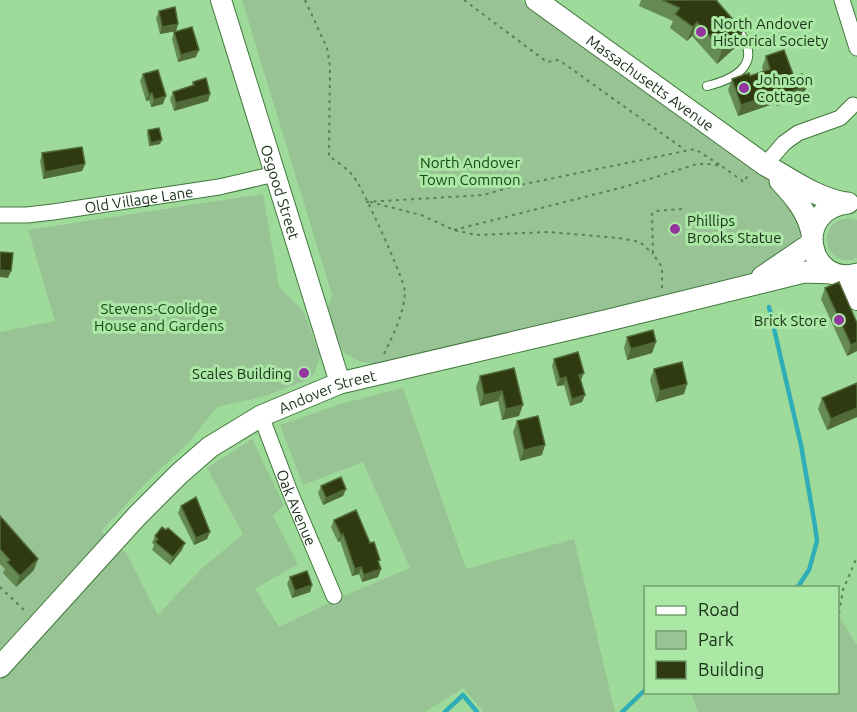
<svg xmlns="http://www.w3.org/2000/svg" width="857" height="712" font-family="Ubuntu,sans-serif">
  <style>
    .green { fill: #98c394 }
    .lines { fill: none; stroke-linecap: round; stroke-linejoin: round }
    .stream { stroke: #2faeb7; stroke-width: 4.5 }
    .service-casing { stroke: #40783c; stroke-width: 10 }
    .minor-casing { stroke: #40783c; stroke-width: 17 }
    .tertiary-casing { stroke: #40783c; stroke-width: 22 }
    .secondary-casing { stroke: #40783c; stroke-width: 23 }
    .path { stroke: #588155; stroke-width: 2; stroke-dasharray: 3 4.5; stroke-linecap: butt }
    .service { stroke: #fff; stroke-width: 8 }
    .minor { stroke: #fff; stroke-width: 15 }
    .tertiary { stroke: #fff; stroke-width: 20 }
    .secondary { stroke: #fff; stroke-width: 21 }
    .wall { fill: #668a54 }
    .shaded-wall { fill: #506a39 }
    .building { fill: #2f3a10; stroke: #506a39; stroke-width: 1.5 }
    .poi-dot { fill: #92359f; stroke: #abe7a5; stroke-width: 2 }
    .labels { text-anchor: middle; dominant-baseline: central; stroke-width: 6; stroke-linejoin: round; paint-order: stroke }
    .poi-label { font-size: 15px; fill: #183017; stroke: #abe7a5; text-anchor: start }
    .street-label { font-size: 15px; fill: #183017; stroke: #abe7a5 }
    .park-label { font-size: 15px; fill: #174915; stroke: #abe7a5 }
  </style>
  <rect width="100%" height="100%" fill="#9eda99"/>
  <!-- green -->
  <path class="green" d="M242 0H521L760 173 788 197 802 230C792 255 768 267 744 277L379 364 361 362 343 352 333 334 327 309 332 295Z
    M263 194 279 287 304 312 320 356 315 372 309 379 266 396 217 407 190 441 145 484 101 531 126 553 158 615 200 570 243 534 207 468 252 439 284 505 273 516 298 564 255 589 279 627 341 597 410 568 363 462 303 485 280 425 344 403 403 388 466 569 574 539 615 712H484L463 688 425 712H0V332L55 321 28 230Z
    M848 218 857 220V258C827 271 812 223 848 218Z
    M838 615 857 645V712H698L691 693 838 692Z"/>
  <g class="lines">
    <!-- stream -->
    <path class="stream" d="M769 307 801 445 815 526 817 541 809 570 797 588
      M445 712 463 695 477 712
      M622 712 646 689"/>
    <defs>
      <path id="service" d="M707 86C740 78 763 61 737 29"/>
      <g id="minor">
        <path d="M842 0 857 48"/>
        <path d="M765 165 784 143 798 133 840 118 853 105"/>
        <path id="s1" d="M0 215H27L53 212 219 187 275 174"/>
        <path id="s2" d="M261 416 290 492 334 596"/>
      </g>
      <g id="tertiary">
        <path id="s3" d="M221 0 340 383"/>
        <path d="M841 275 851 287 857 300"/>
      </g>
      <g id="secondary">
        <path id="s4" d="M536 0 765 165C793 180 814 197 845 203"/>
        <path d="M780 181C795 197 807 211 812 233"/>
        <path d="M848 203C791 209 808 288 857 274"/>
        <path d="M762 277 812 243"/>
        <path id="s5" d="M0 667 137 516 179 474 210 447 261 416 340 383 609 320 804 272 833 273"/>
      </g>
    </defs>
    <!-- service casing -->
    <use href="#service" class="service-casing"/>
    <!-- minor casing -->
    <use href="#minor" class="minor-casing"/>
    <!-- tertiary casing -->
    <use href="#tertiary" class="tertiary-casing"/>
    <!-- secondary casing -->
    <use href="#secondary" class="secondary-casing"/>
    <!-- path -->
    <path class="path" d="M305 0 327 48 330 66 329 156C337 162 348 169 354 177 363 188 405 281 405 292 404 314 393 335 384 354
      M464 0 547 62 559 60 685 150
      M366 202 483 195 515 186 695 149 723 167
      M370 202 421 215 454 230 476 235 548 232 619 238 640 242 653 254
      M454 230 624 187 697 164H712L723 167 744 182 748 175
      M662 288V267L653 254 652 214 655 211 682 209
      M0 587 26 612
      M839 613 843 590 857 557"/>
    <!-- service -->
    <use href="#service" class="service"/>
    <!-- minor -->
    <use href="#minor" class="minor"/>
    <!-- tertiary -->
    <use href="#tertiary" class="tertiary"/>
    <!-- secondary -->
    <use href="#secondary" class="secondary"/>
  </g>
  <!-- wall -->
  <path class="wall" d="M641 0H718L717 1 743 31 738 45 717 64 692 36 687 41 670 28 673 21 639 6Z
    M159 11 178 24 176 31 160 34 156 18Z
    M174 32 196 57 178 62 172 39Z
    M766 56 794 77 803 96 777 106 776 103 738 116 728 90 732 79 750 76 763 71 762 67Z
    M143 74 163 104 151 107 149 100 146 101 140 81Z
    M193 82 210 94 208 101 174 111 170 99 173 92 192 86Z
    M148 130 160 144 149 146 147 134Z
    M42 153 85 164 82 171 43 179 40 161Z
    M825 288 857 323V351L847 356 821 299Z
    M627 337 656 342 652 353 627 360 624 348Z
    M554 359 581 380 580 381 585 395 582 402 570 406 564 385 557 386 552 366Z
    M514 368 519 416 502 420 498 401 480 406 476 387 480 376Z
    M654 369 687 384 684 394 656 402 650 380Z
    M857 383V417L827 430 818 409 822 398Z
    M517 421 542 455 520 461 513 432Z
    M321 486 346 489 343 496 323 505 318 493Z
    M181 506 207 539 194 545 178 513Z
    M0 516 34 570 16 587 3 573 5 569 0 564Z
    M334 520 379 564 381 569 378 577 362 582 359 574 352 576 340 541 338 542 331 527Z
    M166 530 182 550 170 565 152 550 154 545 152 543 155 536Z
    M290 577 312 585 310 592 292 598 287 584Z"/>
  <!-- shaded-wall -->
  <path class="shaded-wall" d="M697 22 692 36 687 41 693 27Z
    M178 24 176 31 160 34 162 27Z
    M743 31 738 45 717 64 722 50Z
    M199 50 196 57 178 62 181 55Z
    M807 86 803 96 777 106 781 95Z
    M780 92 776 103 738 116 741 105Z
    M152 93 149 100 146 101 149 94Z
    M210 94 208 101 174 111 176 103Z
    M166 96 163 104 151 107 154 100Z
    M162 140 160 144 149 146 151 143Z
    M85 164 82 171 43 179 45 172Z
    M0 270 11 271 8 278 0 277Z
    M656 342 652 353 627 360 631 349Z
    M857 342V351L847 356 851 345Z
    M584 373 581 380 576 382 579 375Z
    M566 377 564 385 557 386 560 379Z
    M687 384 684 394 656 402 660 391Z
    M502 391 498 401 480 406 484 395Z
    M585 395 582 402 570 406 572 399Z
    M523 405 519 416 502 420 506 409Z
    M857 408V417L827 430 831 419Z
    M545 445 542 455 520 461 524 450Z
    M346 489 343 496 323 505 326 498Z
    M210 532 207 539 194 545 196 538Z
    M343 534 340 541 338 542 341 535Z
    M185 543 182 550 170 565 173 557Z
    M38 559 34 570 16 587 20 576Z
    M361 567 359 574 352 576 355 569Z
    M381 569 378 577 362 582 364 575Z
    M312 585 310 592 292 598 295 591Z"/>
  <!-- building -->
  <path class="building" d="M662 0H716L743 31 722 50 697 22 693 27 675 14 680 8Z
    M175 7 178 24 162 27 159 11Z
    M192 27 199 50 181 55 174 32Z
    M784 50 794 77 802 74 807 86 781 95 780 92 741 105 732 79 749 73 750 76 770 69 766 56Z
    M158 70 166 96 154 100 152 93 149 94 143 74Z
    M206 78 210 94 176 103 173 92 194 85 193 82Z
    M159 128 162 140 151 143 148 130Z
    M82 147 85 164 45 172 42 153Z
    M0 252 13 253 11 271 0 270Z
    M839 282 857 323V342L851 345 825 288Z
    M653 330 656 342 631 349 627 337Z
    M578 352 584 373 579 375 585 395 572 399 566 377 560 379 554 359Z
    M682 362 687 384 660 391 654 369Z
    M514 368 523 405 506 409 502 391 484 395 480 376Z
    M857 383V408L831 419 822 398Z
    M538 416 545 445 524 450 517 421Z
    M341 477 346 489 326 498 321 486Z
    M196 497 210 532 196 538 181 506Z
    M356 510 370 543 374 542 380 560 378 561 381 569 364 575 361 567 355 569 343 534 341 535 334 520Z
    M0 516 38 559 20 576 7 562 10 560 0 549Z
    M162 527 166 530 168 528 185 543 173 557 155 542 158 539 155 536Z
    M307 571 312 585 295 591 290 577Z"/>
  <!-- markers -->
  <g class="poi-dot">
    <circle cx="701" cy="32" r="6"/>
    <circle cx="744" cy="88" r="6"/>
    <circle cx="675" cy="229" r="6"/>
    <circle cx="839" cy="320" r="6"/>
    <circle cx="304" cy="373" r="6"/>
  </g>
  <g class="labels">
    <!-- poi labels -->
    <g class="poi-label">
      <text x="713" y="23">North Andover<tspan x="713" dy="17">Historical Society</tspan></text>
      <text x="756" y="79">Johnson<tspan x="756" dy="17">Cottage</tspan></text>
      <text x="687" y="220">Phillips<tspan x="687" dy="17">Brooks Statue</tspan></text>
      <text x="827" y="320" text-anchor="end">Brick Store</text>
      <text x="292" y="373" text-anchor="end">Scales Building</text>
    </g>
    <!-- street labels -->
    <g class="street-label">
      <text stroke="none"><textPath href="#s4" startOffset="141">Massachusetts Avenue</textPath></text>
      <text stroke="none"><textPath href="#s3" startOffset="201">Osgood Street</textPath></text>
      <text stroke="none"><textPath href="#s1" startOffset="140">Old Village Lane</textPath></text>
      <text stroke="none"><textPath href="#s5" startOffset="435">Andover Street</textPath></text>
      <text stroke="none"><textPath href="#s2" startOffset="98">Oak Avenue</textPath></text>
    </g>
    <!-- park labels -->
    <g class="park-label">
      <text x="470" y="162">North Andover<tspan x="470" dy="17">Town Common</tspan></text>
      <text x="159" y="308">Stevens-Coolidge<tspan x="159" dy="17">House and Gardens</tspan></text>
    </g>
  </g>
  <!-- legend -->
  <rect x="644" y="586" width="195" height="108" fill="#abe7a5" stroke="#709e6c" stroke-width="1.5"/>
  <rect x="656" y="606" width="30" height="9" fill="#ffffff" stroke="#709e6c" stroke-width="1.5"/>
  <text x="698" y="616" font-size="18" fill="#183017">Road</text>
  <rect x="656" y="631" width="30" height="18" fill="#98c394" stroke="#709e6c" stroke-width="1.5"/>
  <text x="698" y="646" font-size="18" fill="#183017">Park</text>
  <rect x="656" y="661" width="30" height="18" fill="#2f3a10" stroke="#709e6c" stroke-width="1.5"/>
  <text x="698" y="676" font-size="18" fill="#183017">Building</text>
</svg>
